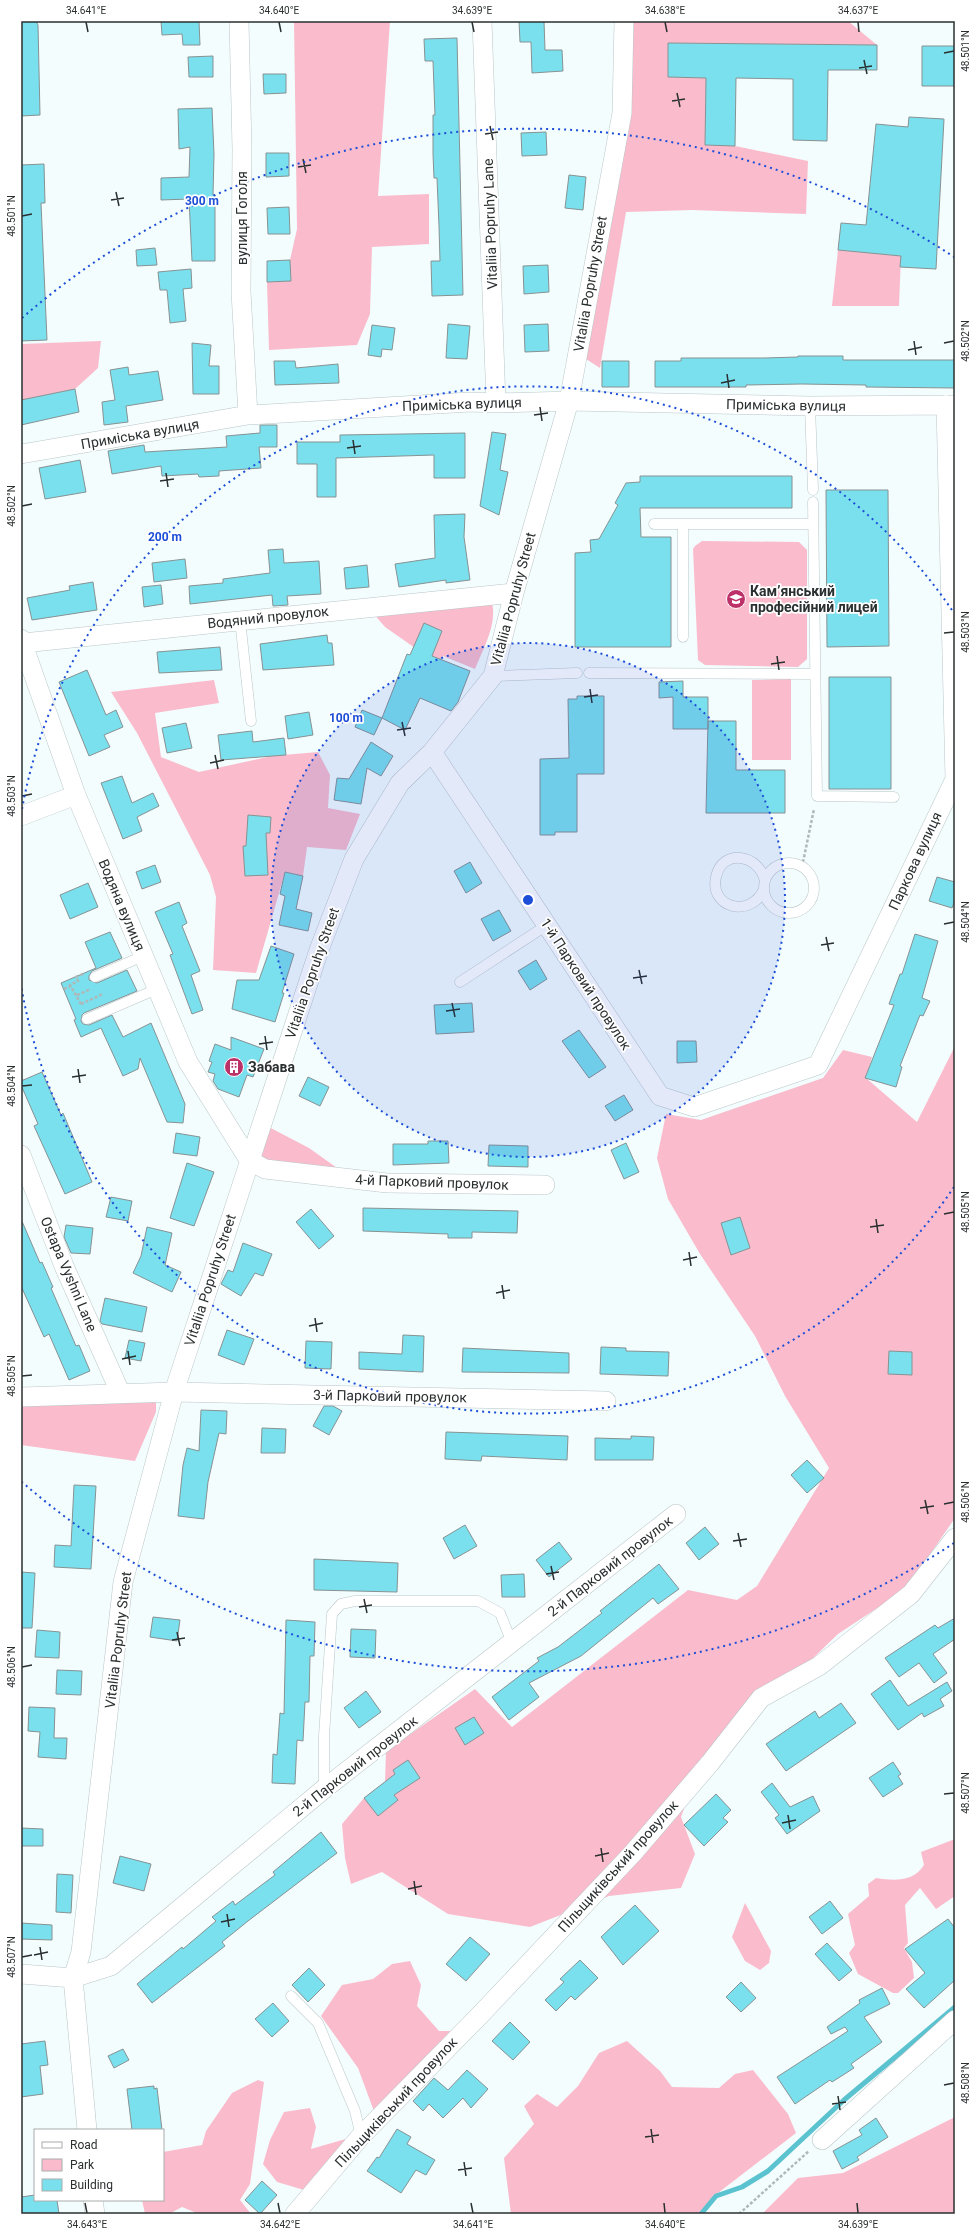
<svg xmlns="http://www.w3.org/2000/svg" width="976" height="2235" font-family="Roboto,sans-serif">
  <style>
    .green { fill: #fabccc }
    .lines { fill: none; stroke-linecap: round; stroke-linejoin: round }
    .stream { stroke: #5bc2cf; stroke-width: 5 }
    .building { fill: #7ae0ed; stroke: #879293 }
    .lane-casing { stroke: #bac6c8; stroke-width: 11 }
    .street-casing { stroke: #bac6c8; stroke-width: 20 }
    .path { stroke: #afb8b8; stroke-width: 2.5; stroke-dasharray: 3 2; stroke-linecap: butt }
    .lane { stroke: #fff; stroke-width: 10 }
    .street { stroke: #fff; stroke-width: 19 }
    .ticks { fill: none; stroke: #2a2f2f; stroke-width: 1.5 }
    .ring { fill: none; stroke: #1d4ed8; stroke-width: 2; stroke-dasharray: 2 4 }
    .labels { text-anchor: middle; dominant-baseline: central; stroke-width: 3.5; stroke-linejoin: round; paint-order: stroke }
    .street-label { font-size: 14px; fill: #2a2f2f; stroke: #fff }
    .poi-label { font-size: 14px; font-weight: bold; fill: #2a2f2f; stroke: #fff; text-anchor: start }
    .centre { fill: #1d4ed8; stroke: #fff; stroke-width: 2 }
    .ring-label { font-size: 12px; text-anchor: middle; font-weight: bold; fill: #1d4ed8; stroke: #fff; stroke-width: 3.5; stroke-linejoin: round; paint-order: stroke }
    .neatline { fill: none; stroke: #2a2f2f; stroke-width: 1.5 }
    .ticks-label { font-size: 10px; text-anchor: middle; fill: #2a2f2f }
  </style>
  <rect width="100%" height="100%" fill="#f3fdfe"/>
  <!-- green -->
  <path class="green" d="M294 21H390L378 196 429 194V244L372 247 370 314 357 345 269 350 267 282 291 281 290 260 297 229Z
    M628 21H848L877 45 669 43 668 77 706 78 705 145 735 146 808 161 806 214 692 210 626 212 600 368 586 359Z
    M838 250 901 256 899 306H832Z
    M101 341 98 368 75 389 21 400V344Z
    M702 541 799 542 807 550V659L798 667 705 665 698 660 693 549 695 546Z
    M491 600C499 622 483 649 475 669L443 656 438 664 385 627 372 612Z
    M791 679V760H752V680Z
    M214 680 219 703 155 713 161 757 199 772 272 756 318 752 330 775 328 808 360 814 346 850 307 847 303 876 285 872 256 973 213 970 216 897 210 875 137 733 111 692Z
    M955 1046V1518L906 1589 838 1634 810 1661 760 1688 703 1758 681 1817 695 1854 681 1888 609 1896 530 1927 448 1914 382 1872 351 1884 345 1858 342 1824 364 1798 385 1782 386 1751 475 1689 512 1727 688 1590 737 1600 757 1586 829 1468 785 1396 755 1336 700 1254 668 1199 657 1158 666 1114 701 1120 823 1078 843 1050 872 1057 866 1078 917 1122Z
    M265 1125 309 1148 347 1175 254 1158Z
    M150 1397 156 1403V1412L135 1461 21 1445V1402Z
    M955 1839V1896L936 1909 920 1888 905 1905 908 1943 904 1948 912 1962 914 1978 898 1993H893L858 1974 849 1953 855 1945 848 1914 869 1896 868 1884 876 1878C895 1881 913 1882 924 1865L921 1852Z
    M745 1903 771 1951 769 1963 760 1970 745 1961 732 1937Z
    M410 1961 421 1985 417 2006 439 2031H452L375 2114 358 2068 321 2016 342 1985 373 1979 392 1964Z
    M627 2041 660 2071 672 2087 719 2088 735 2074 753 2070 788 2114 796 2133 718 2193 701 2214H511L504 2158 534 2124 524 2106 537 2094 557 2107 578 2086 599 2053Z
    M258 2080 264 2082 250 2184 240 2200 251 2214H199L182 2207 169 2214H145L142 2200H163V2152L202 2145 206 2131 232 2093Z
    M310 2108 316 2127 311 2149 349 2138 304 2190 277 2182 263 2164 270 2140 284 2112Z
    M955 2117V2214H762L798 2178 843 2173Z"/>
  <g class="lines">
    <!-- stream -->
    <path class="stream" d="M701 2214 716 2196 742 2187 768 2171 844 2100 955 2007"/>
  </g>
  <!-- building -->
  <path class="building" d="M21 21H36L38 25 40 115 21 116Z
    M161 21H199L200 45H183L182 34 162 35Z
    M519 21H544L545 50H562L563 71 532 73 531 42H520Z
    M457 38 463 295 432 296 431 261H440L439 226 437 178H434L433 154V115H435L433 61H425L424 39Z
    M668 43 877 45V70H828L827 141 793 140V79L736 78 735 146 705 145 706 78 668 77Z
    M922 46H955V86H922Z
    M213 56V77H189L188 57Z
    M263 74H286V93L264 94Z
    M212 108 214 154 213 195H215V261H192L189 199 161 200V178L189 177 190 147 179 149 178 109Z
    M909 117 944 119 936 269 900 267 901 256 838 250 841 223 866 225 876 124 908 127Z
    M546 132 547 155 522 156 521 133Z
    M266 153H289V176L266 177Z
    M44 164 45 203H41L47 340 21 341V165Z
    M569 175 586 177 583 210 565 208Z
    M289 207 290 234H268L267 208Z
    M155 248 157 265 137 266 136 250Z
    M290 260 291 281 267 282V261Z
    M548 265 549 292 524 294 523 266Z
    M191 269 192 288 183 289 186 321 170 323 167 290H160L158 272Z
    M448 324 470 326 467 359 446 358Z
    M548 324 549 351 525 352 524 325Z
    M372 325 395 328 392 350 382 349 381 357 368 355Z
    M192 343 211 345 209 366H219V394H193Z
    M798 356H843V360H955V388L866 387V385L802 384 746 385V387H655V361H681V358H764L798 357Z
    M274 361H295L296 368 338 364 339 383 275 385Z
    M602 361H629V387H602Z
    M128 367 129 375 158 371 163 400 126 406 128 422 104 425 102 402 115 400 110 370Z
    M75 389 79 412 21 425V400Z
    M260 425H277V447H259L261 468 219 471V476L199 477 198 474 162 476 161 466 112 474 108 451 144 445 145 452 227 447 226 436 260 433Z
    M492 432 506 434 500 470 508 472 499 515 480 506Z
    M465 433V478H434V455L336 458V497H317V464H297V442H340V435Z
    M80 460 86 492 45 499 39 468Z
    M640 476H792V508H640L641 537H671V647H575V553L591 552 590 540 599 539 618 505 615 503 626 483 640 482Z
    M826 490H888L889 646 827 647Z
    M465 514 464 537 470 580 446 583V580L399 587 395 564 435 558 434 515Z
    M283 549 284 563 319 561 321 594 287 596 288 605 273 606 272 595 190 604 189 586 223 583V579L270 573 268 550Z
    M185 559 187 578 154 582 152 563Z
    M367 565 369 587 346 589 344 568Z
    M93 582 97 610 32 620 27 598 70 590 69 586Z
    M161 585 163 604 144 607 142 587Z
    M424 623 442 631 432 656 470 671 458 702 451 711 420 698 405 730 382 718 407 654 410 655Z
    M327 635 328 643H332L334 665 263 670 260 644Z
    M220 647 222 670 159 673 157 652Z
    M87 670 106 715 116 710 123 727 104 735 110 747 89 756 59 682Z
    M829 677H891V789H829Z
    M683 681V697H708V729H673V697L659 698V682Z
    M577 696H604V774H577V832H555V835H540V759L569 758 568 699H577Z
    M362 710 382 718 374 735 355 727Z
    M309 712 313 735 288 739 285 716Z
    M708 721H736V770H785V813H706Z
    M186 723 192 748 167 753 162 728Z
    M252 731 253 742 284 738 286 755 221 760 218 735Z
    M371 742 393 756 381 776 367 768 361 804 334 800 337 778 349 779Z
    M122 776 132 803 153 793 159 806 137 817 142 831 123 839 101 783Z
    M248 815 271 817 270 833H266L268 875 245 876 243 846H246Z
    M470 862 482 883 466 893 454 871Z
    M155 865 161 882 142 889 136 872Z
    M285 872 303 876 296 909 312 913 308 931 279 925 285 896 280 894Z
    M937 877 955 882V900L952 908 929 901Z
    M88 883 98 907 70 919 60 895Z
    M179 902 187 923 182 926 200 971 191 975 203 1010 192 1014 170 955 173 954 155 912Z
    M499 910 511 931 493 941 481 919Z
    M110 932 122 958 92 971 89 976V980L97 983 127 970 137 991 84 1013 82 1015 81 1021 83 1024 89 1025 112 1015 123 1037 151 1023 185 1104 183 1123 167 1122 140 1058 138 1069 123 1076 101 1028 81 1037 74 1020 76 1019 61 983 96 968 85 942Z
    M915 934 938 941 922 998 930 1001 923 1016 920 1015 900 1066 902 1067 896 1087 865 1078 894 1005 889 1004 900 974H902Z
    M271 946 294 954 282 993H284L275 1022 232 1009 237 980H259Z
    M536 960 547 979 530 990 518 971Z
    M472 1003 474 1032 436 1034 434 1005Z
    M579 1030 606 1067 589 1078 562 1041Z
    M231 1037 264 1049 253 1077 247 1075 239 1097 218 1089 213 1081 215 1074 208 1072 212 1062 209 1061 215 1044 231 1050Z
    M677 1041H696L697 1062 677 1063Z
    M42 1072 61 1115 63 1113 92 1182 65 1194 34 1126 38 1124 21 1085V1081Z
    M308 1077 329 1087 320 1106 299 1096Z
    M624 1095 633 1110 615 1121 605 1106Z
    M176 1133 200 1137 197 1156 173 1153Z
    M428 1141H448L449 1163 393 1165V1144H428Z
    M626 1143 639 1172 624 1179 611 1150Z
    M489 1145 528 1146V1167L488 1166Z
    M187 1163 214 1172 194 1226 170 1218Z
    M111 1197 132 1201 128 1221 106 1217Z
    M363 1208 518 1211 517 1233 472 1232V1238H448V1234L363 1231Z
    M311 1209 334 1236 319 1249 296 1222Z
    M740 1217 750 1248 731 1255 721 1223Z
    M21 1219 40 1263 42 1262 53 1287 51 1288 76 1346 79 1345 90 1371 69 1380 49 1334 44 1337 21 1286Z
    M66 1225 93 1228 90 1254 71 1253 64 1237Z
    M147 1227 172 1233 165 1265 181 1272 172 1292 133 1273 141 1256Z
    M243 1243 272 1254 263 1276 255 1273 241 1296 221 1284 228 1270 233 1272Z
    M105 1298 147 1307 142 1332 102 1324 100 1321Z
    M227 1330 254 1339 244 1365 218 1355Z
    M403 1335 424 1336 423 1372 359 1369V1352L402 1354Z
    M129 1340 145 1343 141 1361 125 1358Z
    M306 1341 332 1342 331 1369 305 1368Z
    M601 1347 626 1348V1351L669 1352 668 1376 600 1374Z
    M463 1348 569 1353V1373L462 1372Z
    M889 1351 912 1352V1375L888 1374Z
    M324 1406H333L342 1411 329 1435 313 1426Z
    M201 1410 227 1411 226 1434 219 1433 208 1482 204 1519 178 1516 183 1465 187 1448 199 1451Z
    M262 1428 286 1429 285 1453H261Z
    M446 1432 568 1436 567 1460 482 1456 481 1461 445 1459Z
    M631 1436 654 1437 653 1460H595V1438L631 1439Z
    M807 1460 824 1478 807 1493 791 1475Z
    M74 1485 96 1486 91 1569 54 1567 55 1545 71 1546Z
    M465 1525 477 1546 454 1559 443 1538Z
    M705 1527 719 1544 699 1560 686 1543Z
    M559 1542 572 1559 549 1577 536 1560Z
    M314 1559 398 1563 397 1592 314 1590Z
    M659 1564 679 1589 658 1604 653 1598 581 1656 529 1683 539 1697 509 1720 492 1697 539 1661 537 1658 558 1647 602 1613 600 1611Z
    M21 1572 35 1573 32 1628H21Z
    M524 1574 525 1597H502L501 1575Z
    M153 1617 180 1620 177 1641 150 1637Z
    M955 1618V1639L933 1654 947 1673 934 1683 919 1663 899 1677 885 1658 935 1625 938 1628Z
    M286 1620 315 1622 314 1656H310L309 1702H305L303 1741 297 1740 295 1784 272 1783 273 1754 277 1755 280 1713 284 1714Z
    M351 1629 376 1630 375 1658 350 1657Z
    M37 1630 60 1632 59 1658 35 1657Z
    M57 1670 82 1671 81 1695 56 1694Z
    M890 1680 908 1706 947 1682 952 1691 940 1699 944 1706 924 1717 922 1713 898 1730 871 1694Z
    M366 1691 381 1712 359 1728 344 1708Z
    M841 1703 856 1723 786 1771 766 1744 815 1711 819 1718Z
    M29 1707 55 1708 54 1738H67L66 1759 38 1757 40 1732 28 1731Z
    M474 1717 484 1733 465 1745 455 1728Z
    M408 1760 420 1778 394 1795 398 1800 378 1816 364 1798 395 1774 393 1770Z
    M893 1762 901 1774 898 1776 903 1784 883 1797 869 1778Z
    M772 1783 790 1807 813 1796 820 1811 787 1834 775 1818 779 1815 761 1792Z
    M716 1794 731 1810 723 1818 728 1822 704 1846 684 1825Z
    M21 1828 43 1829V1846H21Z
    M321 1832 337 1853 248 1921 222 1942 225 1946 152 2003 137 1984 182 1947 183 1949 216 1921 212 1917 233 1901 235 1905 275 1875 273 1872Z
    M120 1856 151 1864 144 1891 113 1883Z
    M57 1874 73 1875 71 1913 56 1912Z
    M830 1901 843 1918 822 1934 809 1917Z
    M635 1905 659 1931 623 1965 601 1937Z
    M948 1919 955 1928V1980L924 2008 906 1989 925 1973 905 1949Z
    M21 1923 52 1925V1940L21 1939Z
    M470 1937 490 1954 466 1981 446 1964Z
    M827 1943 852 1970 839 1981 815 1954Z
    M580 1960 598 1978 575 2000 571 1996 556 2011 545 2000 564 1982 560 1979Z
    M309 1968 325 1985 308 2002 292 1985Z
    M741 1982 756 1998 741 2012 726 1997Z
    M882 1988 890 2004 864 2017 882 2042 851 2064 854 2068 832 2082 830 2080 795 2104 777 2077 848 2031 845 2027 831 2034 827 2027 860 2003 859 2000Z
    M273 2003 289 2021 272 2037 255 2019Z
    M510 2022 530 2042 513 2060 492 2041Z
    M45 2041 48 2065 40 2066 43 2094 21 2097V2044Z
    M123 2049 129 2060 114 2068 108 2056Z
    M467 2070 488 2089 471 2108 463 2098 443 2118 429 2104 423 2111 413 2101 434 2078 448 2090Z
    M154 2086V2089L157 2088 162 2130H132L127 2089Z
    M876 2118 888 2137 857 2157 859 2160 842 2169 833 2151 862 2135 859 2130Z
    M397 2129 411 2137 407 2144 435 2160 426 2175 416 2170 401 2193 367 2171 377 2157 379 2158Z
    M262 2181 277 2195 260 2214 245 2200Z
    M35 2195V2200H57L59 2214H21V2197Z"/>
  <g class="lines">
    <defs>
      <path id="lane" d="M810 406 813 490
        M813 502 817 796 894 797
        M654 524H813
        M683 524V637
        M240 620 251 721
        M589 673 815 674
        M493 676 577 673
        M764 888a25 25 0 1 1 50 0a25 25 0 1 1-50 0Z
        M764 889C751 919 709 908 716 877 722 848 759 854 765 881
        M95 977 143 956
        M460 982 547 925
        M87 1019 157 989
        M324 1789V1736L332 1614 341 1604 355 1601H478L500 1613 512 1643
        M291 1996 318 2023 355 2111 361 2136"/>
      <path id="street" d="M239 21 242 149 241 292 248 415
        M482 21 496 403
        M21 454 248 415 470 402 496 403 569 401 810 406 955 405
        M21 639 76 795 188 1062 249 1160 265 1169 387 1183 545 1185
        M23 643 514 593
        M432 752 660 1096 694 1107 818 1065 955 779 946 405
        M21 816 76 795
        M21 1155 64 1266 120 1392
        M21 1397 174 1392 606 1401
        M21 1974 73 1978 111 1966 324 1789 676 1514
        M87 2130 73 1978 81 1952 123 1582 174 1392 319 950 354 859 400 783 432 752 493 676 514 593 569 401 622 113 624 21
        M822 2140 955 2020
        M93 2200 95 2214
        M295 2214 361 2136 481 2014 633 1853 710 1763 761 1698 819 1666 911 1594 955 1538"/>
    </defs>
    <!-- lane casing -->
    <use href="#lane" class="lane-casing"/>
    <!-- street casing -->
    <use href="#street" class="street-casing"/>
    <!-- path -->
    <path class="path" d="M802 867 814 809
      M64 989 71 986
      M77 995 91 989
      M81 1004 70 985 78 981 76 977 83 974
      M81 1004 103 994
      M739 2214 809 2151"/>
    <!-- lane -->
    <use href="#lane" class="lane"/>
    <!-- street -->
    <use href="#street" class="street"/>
  </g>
  <!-- ticks -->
  <path class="ticks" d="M86 22 88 32M279 22 281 32M472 22 474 32M665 22 667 32M858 22 859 32M944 53 954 51M864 60 867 74M859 68 872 66M677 93 680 107M672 101 685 99M490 126 493 140M485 134 498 132M303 159 306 173M298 167 311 165M116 192 119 206M111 200 124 198M22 216 32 214M914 341 916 355M944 343 954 341M908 350 922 347M727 374 729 388M721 383 735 380M540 407 542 421M534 415 548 413M353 440 355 454M347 448 361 446M166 473 168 487M160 481 174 479M22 506 32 504M944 633 954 632M777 656 779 670M771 664 785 662M590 689 592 703M584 697 598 695M402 722 405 736M397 730 411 728M215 755 218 769M210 763 224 760M22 796 32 794M944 924 954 922M826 937 829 951M821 945 834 943M639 970 642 984M633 978 647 976M452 1003 455 1017M446 1011 460 1009M265 1036 267 1050M259 1044 273 1042M78 1069 80 1083M72 1077 86 1075M22 1086 32 1085M944 1214 954 1212M876 1219 878 1233M870 1227 884 1225M689 1252 691 1266M683 1260 697 1257M502 1285 504 1299M496 1293 510 1290M315 1318 317 1332M309 1326 323 1323M128 1351 130 1365M122 1359 136 1356M22 1376 32 1375M925 1500 928 1514M944 1504 954 1502M920 1508 934 1506M738 1533 741 1547M733 1541 747 1539M551 1566 554 1580M546 1574 559 1572M364 1599 367 1613M359 1607 372 1605M177 1632 180 1646M172 1640 185 1638M22 1667 32 1665M944 1794 954 1793M788 1815 790 1829M782 1823 796 1820M601 1848 603 1862M595 1856 609 1853M414 1881 416 1895M408 1889 422 1886M227 1914 229 1927M221 1922 235 1919M40 1947 42 1960M34 1955 48 1952M22 1957 32 1955M944 2085 954 2083M838 2096 840 2110M832 2104 846 2102M651 2129 653 2143M645 2137 659 2135M464 2162 466 2176M458 2170 472 2168M85 2203 87 2213M278 2203 280 2213M471 2203 473 2213M664 2203 665 2213M857 2203 858 2213"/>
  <!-- distance rings -->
  <circle cx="528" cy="900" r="257" fill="#1d4ed8" fill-opacity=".12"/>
  <g class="ring">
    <circle cx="528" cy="900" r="257"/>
    <path d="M954 1187A514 514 0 0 1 21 985M21 815A514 514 0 0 1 954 613"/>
    <path d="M954 1543A771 771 0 0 1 22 1482M22 318A771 771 0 0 1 954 257"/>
  </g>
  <!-- icons -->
  <defs>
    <symbol id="university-disc" viewBox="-11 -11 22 22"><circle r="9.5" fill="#bc3168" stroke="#fff"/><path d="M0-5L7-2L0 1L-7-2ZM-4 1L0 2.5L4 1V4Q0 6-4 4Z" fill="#fff"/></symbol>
    <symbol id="building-disc" viewBox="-11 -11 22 22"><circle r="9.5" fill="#bc3168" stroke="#fff"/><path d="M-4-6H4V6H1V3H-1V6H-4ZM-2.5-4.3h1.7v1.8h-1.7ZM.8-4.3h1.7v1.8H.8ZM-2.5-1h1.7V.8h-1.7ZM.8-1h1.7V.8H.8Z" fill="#fff"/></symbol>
  </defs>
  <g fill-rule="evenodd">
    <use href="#university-disc" x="725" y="588" width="22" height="22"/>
    <use href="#building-disc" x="223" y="1056" width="22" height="22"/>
  </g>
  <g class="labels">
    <!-- street labels -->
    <g class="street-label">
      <text transform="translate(242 218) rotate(-90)">вулиця Гоголя</text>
      <text transform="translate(490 224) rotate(-92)">Vitaliia Popruhy Lane</text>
      <text transform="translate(590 284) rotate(-80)">Vitaliia Popruhy Street</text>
      <text transform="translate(462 404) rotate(-2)">Приміська вулиця</text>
      <text transform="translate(786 405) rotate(1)">Приміська вулиця</text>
      <text transform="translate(140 434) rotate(-10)">Приміська вулиця</text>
      <text transform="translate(513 599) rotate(-75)">Vitaliia Popruhy Street</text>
      <text transform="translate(268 617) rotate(-6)">Водяний провулок</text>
      <text transform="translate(915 861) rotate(-65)">Паркова вулиця</text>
      <text transform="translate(122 905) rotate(67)">Водяна вулиця</text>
      <text transform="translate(312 973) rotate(-71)">Vitaliia Popruhy Street</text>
      <text transform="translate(586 984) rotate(57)">1-й Парковий провулок</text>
      <text transform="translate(432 1182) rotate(2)">4-й Парковий провулок</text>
      <text transform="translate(69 1274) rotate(67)">Ostapa Vyshni Lane</text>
      <text transform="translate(210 1280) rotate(-72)">Vitaliia Popruhy Street</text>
      <text transform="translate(390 1396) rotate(1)">3-й Парковий провулок</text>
      <text transform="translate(610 1566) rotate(-38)">2-й Парковий провулок</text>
      <text transform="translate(118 1640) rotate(-83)">Vitaliia Popruhy Street</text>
      <text transform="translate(355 1766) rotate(-38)">2-й Парковий провулок</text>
      <text transform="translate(618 1866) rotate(-48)">Пільщиківський провулок</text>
      <text transform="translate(396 2102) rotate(-47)">Пільщиківський провулок</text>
    </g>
    <!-- poi labels -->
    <g class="poi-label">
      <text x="750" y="591">Кам’янський<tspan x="750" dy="16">професійний лицей</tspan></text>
      <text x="248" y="1067">Забава</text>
    </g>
  </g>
  <circle cx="528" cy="900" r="6" class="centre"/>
  <g class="ring-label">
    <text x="202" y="205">300 m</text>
    <text x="165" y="541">200 m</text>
    <text x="346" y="722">100 m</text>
  </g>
  <!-- border -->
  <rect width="976" height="2235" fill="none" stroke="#ffffff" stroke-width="44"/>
  <!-- legend -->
  <rect x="34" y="2129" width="130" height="72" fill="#ffffff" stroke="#aaacac"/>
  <rect x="42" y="2142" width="20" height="6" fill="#ffffff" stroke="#aaacac"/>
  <text x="70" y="2149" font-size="12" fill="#2a2f2f">Road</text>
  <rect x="42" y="2159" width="20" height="12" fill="#fabccc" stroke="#aaacac"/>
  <text x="70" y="2169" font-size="12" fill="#2a2f2f">Park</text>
  <rect x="42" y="2179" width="20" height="12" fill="#7ae0ed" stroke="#aaacac"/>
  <text x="70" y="2189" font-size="12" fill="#2a2f2f">Building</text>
  <rect x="22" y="22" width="932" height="2191" class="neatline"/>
  <g class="ticks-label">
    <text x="86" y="14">34.641°E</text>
    <text x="279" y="14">34.640°E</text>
    <text x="472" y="14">34.639°E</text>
    <text x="665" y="14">34.638°E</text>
    <text x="858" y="14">34.637°E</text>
    <text transform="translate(965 51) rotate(-90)" y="4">48.501°N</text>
    <text transform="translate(11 216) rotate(-90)" y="4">48.501°N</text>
    <text transform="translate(965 341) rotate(-90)" y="4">48.502°N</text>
    <text transform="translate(11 506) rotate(-90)" y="4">48.502°N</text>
    <text transform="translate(965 632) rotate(-90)" y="4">48.503°N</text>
    <text transform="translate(11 796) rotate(-90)" y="4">48.503°N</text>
    <text transform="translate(965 922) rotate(-90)" y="4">48.504°N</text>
    <text transform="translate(11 1086) rotate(-90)" y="4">48.504°N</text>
    <text transform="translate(965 1212) rotate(-90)" y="4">48.505°N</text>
    <text transform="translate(11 1376) rotate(-90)" y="4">48.505°N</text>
    <text transform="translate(965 1502) rotate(-90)" y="4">48.506°N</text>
    <text transform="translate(11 1667) rotate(-90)" y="4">48.506°N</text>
    <text transform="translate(965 1793) rotate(-90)" y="4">48.507°N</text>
    <text transform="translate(11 1957) rotate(-90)" y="4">48.507°N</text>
    <text transform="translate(965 2083) rotate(-90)" y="4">48.508°N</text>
    <text x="87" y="2228">34.643°E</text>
    <text x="280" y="2228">34.642°E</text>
    <text x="473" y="2228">34.641°E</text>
    <text x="665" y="2228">34.640°E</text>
    <text x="858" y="2228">34.639°E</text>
  </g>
</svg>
